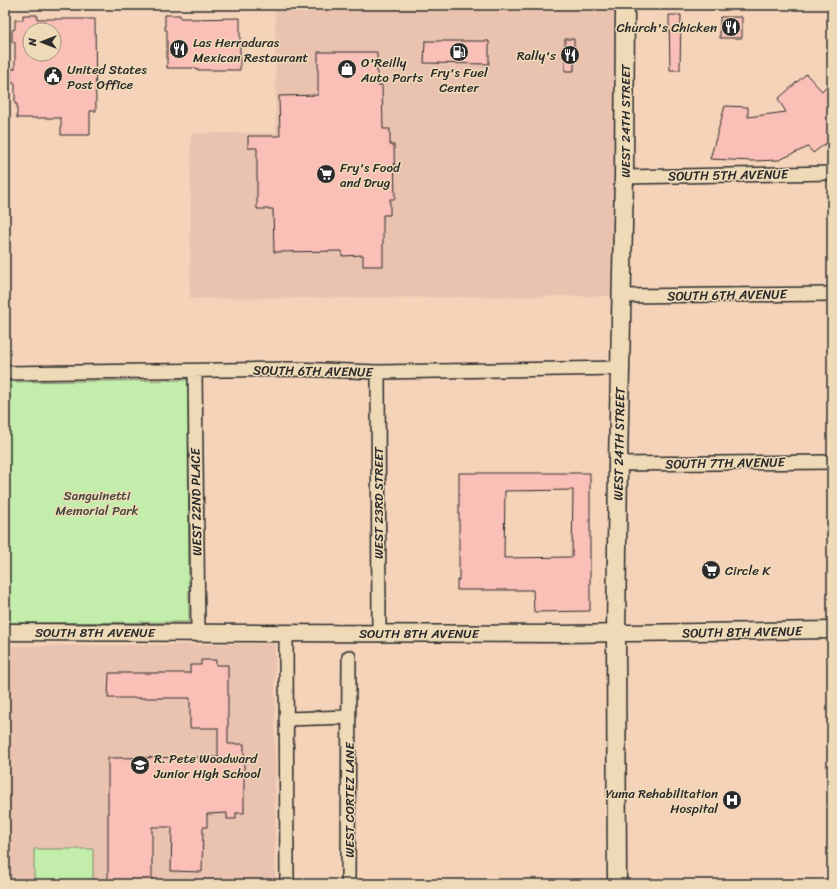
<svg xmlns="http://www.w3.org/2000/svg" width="837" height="889" font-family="Sriracha,sans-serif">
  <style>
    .built { fill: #eac3b0 }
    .green { fill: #c2edaa; stroke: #768c6a }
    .building { fill: #fabfb7; stroke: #2b2b2b; fill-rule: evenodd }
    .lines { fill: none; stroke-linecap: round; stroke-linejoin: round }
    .minor-casing { stroke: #2b2b2b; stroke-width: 16 }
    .tertiary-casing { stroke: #2b2b2b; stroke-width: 19 }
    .secondary-casing { stroke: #2b2b2b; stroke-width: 21 }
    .minor { stroke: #efdab8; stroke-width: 13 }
    .tertiary { stroke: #efdab8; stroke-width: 16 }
    .secondary { stroke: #efdab8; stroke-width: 18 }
    .labels { text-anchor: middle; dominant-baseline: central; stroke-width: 3; stroke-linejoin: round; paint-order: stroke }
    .poi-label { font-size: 13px; fill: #2b2b2b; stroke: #efdab8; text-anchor: start }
    .street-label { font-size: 13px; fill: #2b2b2b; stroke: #efdab8 }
    .park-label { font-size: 13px; fill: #42483e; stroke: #efdab8 }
  </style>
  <rect width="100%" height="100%" fill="#f4d3b9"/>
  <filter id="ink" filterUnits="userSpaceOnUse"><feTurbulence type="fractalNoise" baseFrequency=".025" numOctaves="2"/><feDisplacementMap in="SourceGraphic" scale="8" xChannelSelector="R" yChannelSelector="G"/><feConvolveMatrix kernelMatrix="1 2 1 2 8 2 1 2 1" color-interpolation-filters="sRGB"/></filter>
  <g filter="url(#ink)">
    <!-- built -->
    <path class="built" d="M275 5H625L622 296 190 299 191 133H276Z
      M275 644V884H5V646Z"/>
    <!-- green -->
    <path class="green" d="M188 380 189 622 5 623V382Z
      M34 849H93V884H34Z"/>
    <!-- building -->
    <path class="building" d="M23 15H37V19H95L96 111H90V135H61V118H17V104H15V83H11V69H15V42H12V30L15 29V20H23ZM30 30H54V54H30Z
      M165 15H180V18H190V19L240 18V70H196V68H167V30H165Z
      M669 15H681L680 70H670Z
      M720 17H742V38H720Z
      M565 39H574V71H565Z
      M425 41H489V64L424 63Z
      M318 52H377V85H382L383 129H390V145H394L395 199H390V215H383V266H363V255L342 256V251L274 252 273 209H257V148H248V136H280L279 96 318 95Z
      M806 74 822 91 832 80V139L813 153 808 147 779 160 753 161 710 159 725 106 748 107V117L786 112 778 99Z
      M459 473H590V611L534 612 533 590H457V580H459ZM573 490 572 557 504 558 505 491Z
      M201 660H216V665H228V744H244V813H236V819H227V813L207 814V827H203L202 872 171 871 172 827H152V884H108V758L218 757V728H190V698H108L109 673H190V665H201Z"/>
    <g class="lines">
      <defs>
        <path id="minor" d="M624 177 832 173
          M622 296 832 294
          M195 371 198 632
          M378 372 379 633
          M5 373 294 369 378 372 620 368
          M618 464 832 462
          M286 633 287 884
          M286 719 349 717
          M348 884 349 657"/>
        <path id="tertiary" d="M5 632 561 634 832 630"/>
        <path id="secondary" d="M617 884 616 634 618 464 624 177 625 5"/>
      </defs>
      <!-- minor casing -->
      <use href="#minor" class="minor-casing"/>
      <!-- tertiary casing -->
      <use href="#tertiary" class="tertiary-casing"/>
      <!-- secondary casing -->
      <use href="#secondary" class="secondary-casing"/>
      <!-- minor -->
      <use href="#minor" class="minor"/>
      <!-- tertiary -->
      <use href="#tertiary" class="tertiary"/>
      <!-- secondary -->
      <use href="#secondary" class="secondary"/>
    </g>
  </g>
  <!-- icons -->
  <defs>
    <symbol id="restaurant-disc" viewBox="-11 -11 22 22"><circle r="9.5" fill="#2b2b2b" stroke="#efdab8"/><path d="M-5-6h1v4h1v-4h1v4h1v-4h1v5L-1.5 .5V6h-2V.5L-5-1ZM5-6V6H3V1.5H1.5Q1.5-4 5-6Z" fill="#fff"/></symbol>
    <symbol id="fuel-disc" viewBox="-11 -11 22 22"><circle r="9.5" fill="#2b2b2b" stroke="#efdab8"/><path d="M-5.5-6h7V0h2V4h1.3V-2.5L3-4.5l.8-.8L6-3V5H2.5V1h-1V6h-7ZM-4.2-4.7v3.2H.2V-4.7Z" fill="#fff"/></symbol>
    <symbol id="shop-disc" viewBox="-11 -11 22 22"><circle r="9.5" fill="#2b2b2b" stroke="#efdab8"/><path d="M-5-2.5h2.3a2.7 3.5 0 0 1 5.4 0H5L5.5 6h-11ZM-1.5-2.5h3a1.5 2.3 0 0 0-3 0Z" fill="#fff"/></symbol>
    <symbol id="civic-disc" viewBox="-11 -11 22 22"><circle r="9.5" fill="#2b2b2b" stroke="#efdab8"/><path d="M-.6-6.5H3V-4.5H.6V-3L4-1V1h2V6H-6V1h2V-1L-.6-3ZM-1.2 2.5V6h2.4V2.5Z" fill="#fff"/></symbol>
    <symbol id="supermarket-disc" viewBox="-11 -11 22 22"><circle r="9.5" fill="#2b2b2b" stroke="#efdab8"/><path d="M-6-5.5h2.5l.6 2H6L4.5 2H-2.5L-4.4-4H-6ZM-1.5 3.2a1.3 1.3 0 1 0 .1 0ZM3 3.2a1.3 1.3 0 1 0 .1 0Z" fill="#fff"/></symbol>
    <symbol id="school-disc" viewBox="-11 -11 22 22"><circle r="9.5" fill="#2b2b2b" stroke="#efdab8"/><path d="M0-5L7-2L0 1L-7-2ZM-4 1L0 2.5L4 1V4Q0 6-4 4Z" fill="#fff"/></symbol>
    <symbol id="hospital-disc" viewBox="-11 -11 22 22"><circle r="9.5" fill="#2b2b2b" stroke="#efdab8"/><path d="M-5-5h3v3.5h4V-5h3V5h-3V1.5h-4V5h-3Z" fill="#fff"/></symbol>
  </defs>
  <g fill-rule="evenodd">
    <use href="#restaurant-disc" x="720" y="16" width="22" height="22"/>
    <use href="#restaurant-disc" x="168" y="38" width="22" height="22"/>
    <use href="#fuel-disc" x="448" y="41" width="22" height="22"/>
    <use href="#restaurant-disc" x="559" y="44" width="22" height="22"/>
    <use href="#shop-disc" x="336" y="58" width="22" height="22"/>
    <use href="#civic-disc" x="42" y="65" width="22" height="22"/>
    <use href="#supermarket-disc" x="315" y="163" width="22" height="22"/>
    <use href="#supermarket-disc" x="700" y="559" width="22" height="22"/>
    <use href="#school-disc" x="129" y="754" width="22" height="22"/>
    <use href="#hospital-disc" x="721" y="789" width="22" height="22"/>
  </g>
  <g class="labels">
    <!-- poi labels -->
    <g class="poi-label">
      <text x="717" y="27" text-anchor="end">Church's Chicken</text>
      <text x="193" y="42">Las Herraduras<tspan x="193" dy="15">Mexican Restaurant</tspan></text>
      <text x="556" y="55" text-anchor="end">Rally's</text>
      <text x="361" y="62">O'Reilly<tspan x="361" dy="15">Auto Parts</tspan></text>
      <text x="67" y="69">United States<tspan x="67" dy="15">Post Office</tspan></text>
      <text x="459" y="72" text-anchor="middle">Fry's Fuel<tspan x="459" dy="15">Center</tspan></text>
      <text x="340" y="167">Fry's Food<tspan x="340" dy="15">and Drug</tspan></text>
      <text x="725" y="570">Circle K</text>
      <text x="154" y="758">R. Pete Woodward<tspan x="154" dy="15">Junior High School</tspan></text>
      <text x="718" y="793" text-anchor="end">Yuma Rehabilitation<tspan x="718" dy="15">Hospital</tspan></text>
    </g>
    <!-- street labels -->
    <g class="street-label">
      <text transform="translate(625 121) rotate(-90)">WEST 24TH STREET</text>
      <text transform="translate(728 175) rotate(-1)">SOUTH 5TH AVENUE</text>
      <text transform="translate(727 295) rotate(-1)">SOUTH 6TH AVENUE</text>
      <text transform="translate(313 371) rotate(1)">SOUTH 6TH AVENUE</text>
      <text transform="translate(619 444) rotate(-89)">WEST 24TH STREET</text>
      <text transform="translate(725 463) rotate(-1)">SOUTH 7TH AVENUE</text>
      <text transform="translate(196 502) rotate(-91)">WEST 22ND PLACE</text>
      <text transform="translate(378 503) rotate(-90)">WEST 23RD STREET</text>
      <text x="95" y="632">SOUTH 8TH AVENUE</text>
      <text transform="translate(742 632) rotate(-1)">SOUTH 8TH AVENUE</text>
      <text x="419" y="633">SOUTH 8TH AVENUE</text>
      <text transform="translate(349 800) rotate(-90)">WEST CORTEZ LANE</text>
    </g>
    <!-- park labels -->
    <g class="park-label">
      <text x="97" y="495">Sanguinetti<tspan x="97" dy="15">Memorial Park</tspan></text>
    </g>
  </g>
  <!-- margin -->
  <rect width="837" height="889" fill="none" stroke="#efdab8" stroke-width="20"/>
  <rect x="10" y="10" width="817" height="869" fill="none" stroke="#2b2b2b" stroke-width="1.5" filter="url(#ink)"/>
  <!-- north arrow -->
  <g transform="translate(42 42) rotate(270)"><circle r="19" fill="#efdab8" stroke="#a19480"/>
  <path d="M0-3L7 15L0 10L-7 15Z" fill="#2b2b2b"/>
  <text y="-6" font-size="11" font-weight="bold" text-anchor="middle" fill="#2b2b2b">N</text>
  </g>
</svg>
